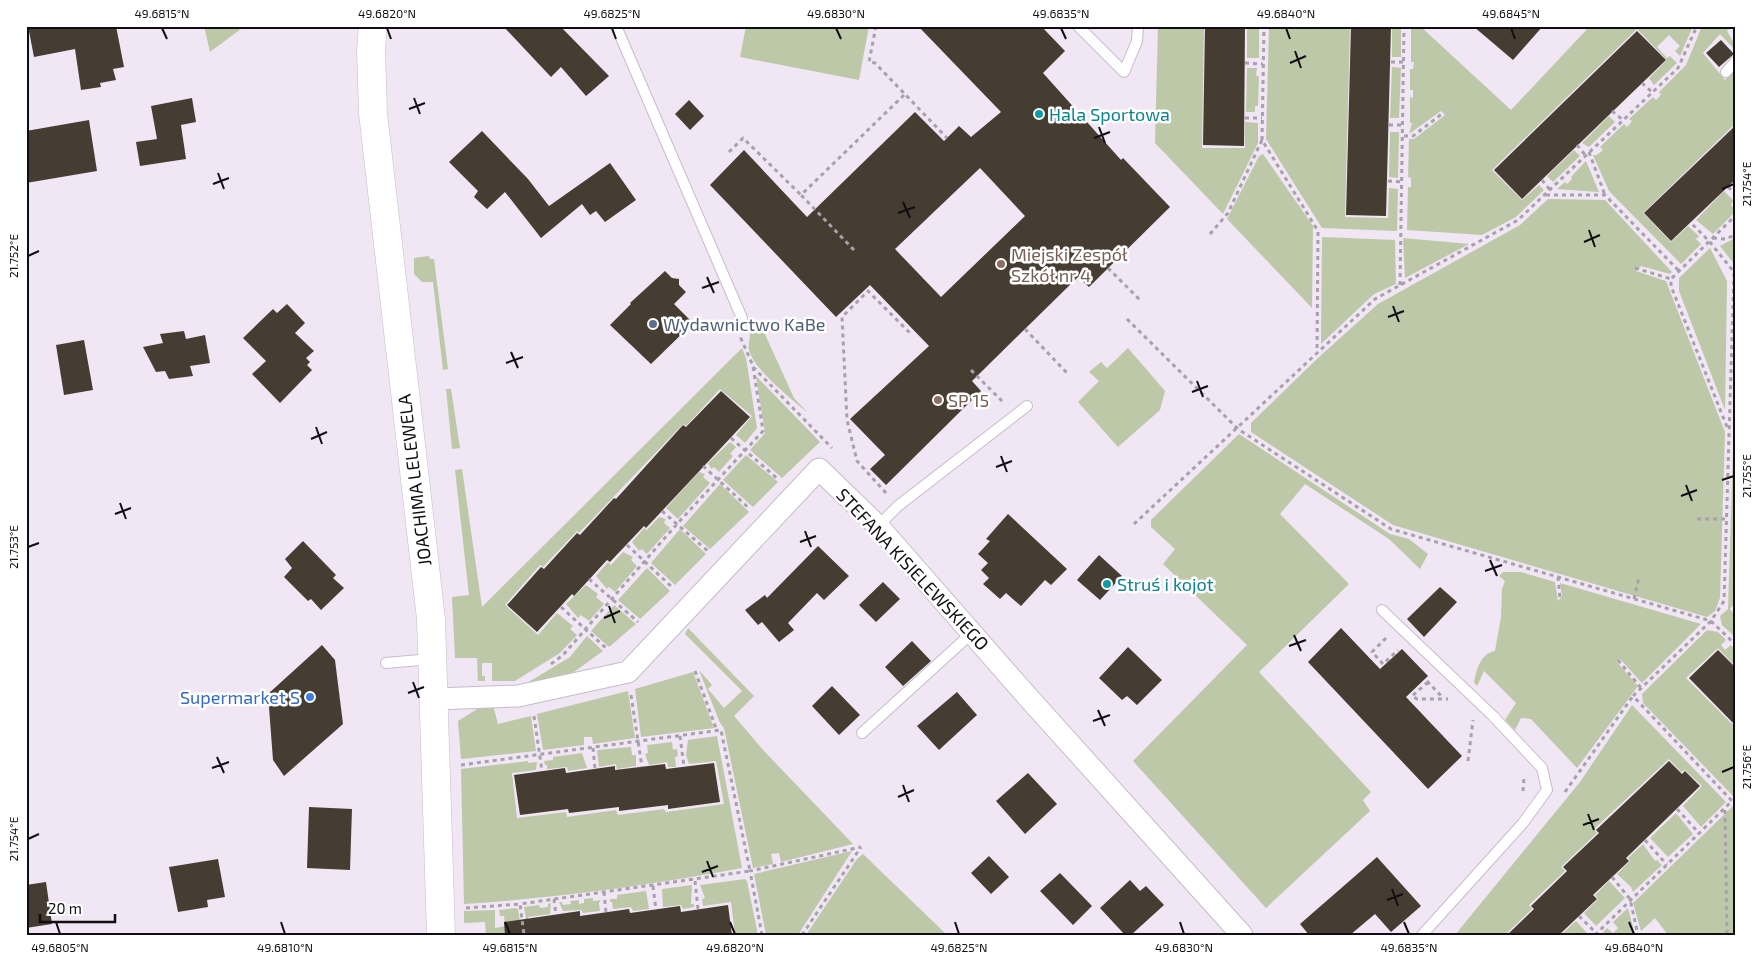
<svg xmlns="http://www.w3.org/2000/svg" width="1761" height="961" font-family="'Exo 2',sans-serif">
  <style>
    .green { fill: #bdc8a8 }
    .building { fill: #463d32; fill-rule: evenodd }
    .lines { fill: none; stroke-linecap: round; stroke-linejoin: round }
    .lane-casing { stroke: #c6bcca; stroke-width: 12 }
    .street-casing { stroke: #c6bcca; stroke-width: 23 }
    .secondary-casing { stroke: #c6bcca; stroke-width: 29 }
    .path { stroke: #a8a0ac; stroke-width: 3; stroke-dasharray: 4 4; stroke-linecap: butt }
    .lane { stroke: #fff; stroke-width: 10 }
    .street { stroke: #fff; stroke-width: 21 }
    .secondary { stroke: #fff; stroke-width: 28 }
    .ticks { fill: none; stroke: #110e13; stroke-width: 2 }
    .culture-dot { fill: #0f9aa8; stroke: #fff; stroke-width: 2 }
    .education-dot { fill: #8d6e63; stroke: #fff; stroke-width: 2 }
    .service-dot { fill: #5c6f8a; stroke: #fff; stroke-width: 2 }
    .shop-dot { fill: #3f7fe0; stroke: #fff; stroke-width: 2 }
    .labels { text-anchor: middle; dominant-baseline: central; stroke-width: 5; stroke-linejoin: round; paint-order: stroke }
    .culture-label { font-size: 18px; fill: #0d838f; stroke: #fff; text-anchor: start }
    .education-label { font-size: 18px; fill: #785e54; stroke: #fff; text-anchor: start }
    .service-label { font-size: 18px; fill: #4e5e75; stroke: #fff; text-anchor: start }
    .street-label { font-size: 18px; fill: #110e13; stroke: #fff }
    .shop-label { font-size: 18px; fill: #366cbe; stroke: #fff; text-anchor: end }
    .neatline { fill: none; stroke: #110e13; stroke-width: 2 }
    .ticks-label { font-size: 12px; text-anchor: middle; fill: #110e13 }
  </style>
  <rect width="100%" height="100%" fill="#f0e6f4"/>
  <!-- green -->
  <path class="green" d="M204 26H245L210 52Z
    M746 26H869L859 80 740 57Z
    M1158 26H1204L1202 148H1245V122L1258 123V143L1223 214 1155 143Z
    M1247 26H1259V58H1247Z
    M1269 26H1350L1345 217 1388 218 1389 188 1398 189 1397 231 1322 228 1266 139Z
    M1392 26 1401 27V57H1392Z
    M1411 26H1420L1511 110 1590 26H1693L1680 56 1675 51 1680 46 1669 35 1657 47 1667 58 1670 56 1677 63 1654 85 1649 78 1667 60 1637 29 1492 170 1522 200 1539 185 1544 190 1516 217 1482 235 1407 230 1408 187H1411V178L1408 177 1409 139H1414L1445 115 1441 111 1409 134 1412 123H1410V97L1413 98V90H1410V69H1413L1414 62H1411Z
    M1702 26H1732L1727 31 1735 45V50L1720 34 1703 53 1725 80 1735 70V124L1643 213 1671 242 1688 226 1699 236 1696 239 1701 244 1681 264 1609 191 1593 155H1597L1603 150 1600 147 1624 124 1627 127 1632 121 1629 119 1653 97 1656 100 1661 95 1659 92 1686 65Z
    M1392 67 1401 68 1399 118H1390Z
    M1247 68H1257L1256 76H1259L1258 106H1255V112H1246Z
    M1609 116 1615 122 1589 147 1582 143Z
    M1390 132H1399L1398 178 1389 177Z
    M1574 150 1580 156 1553 182 1547 176Z
    M1263 154 1313 226 1312 308 1227 219 1259 156Z
    M1586 161 1599 192 1557 189 1565 182 1567 184 1572 179 1571 177Z
    M1724 191 1734 201 1731 204 1735 212 1713 234 1696 220Z
    M1548 199 1605 200 1672 272 1670 274 1641 266 1636 271 1666 281 1725 432 1720 598 1715 611 1707 617 1393 525 1251 432V423L1319 357 1378 304 1520 225Z
    M1322 237 1395 240 1396 284 1374 294 1321 344Z
    M1403 238 1469 244 1405 278Z
    M1735 238V265L1720 246Z
    M1710 248 1727 281 1725 410 1679 291V278Z
    M429 256 430 259H434L448 369 443 370 433 282H422L414 274V258Z
    M763 330 794 398 807 412C793 401 751 367 749 349 748 344 750 339 750 334Z
    M742 348 746 358 757 428 745 443 736 435 752 416 720 389 686 426 683 424 579 533 577 531 543 567 540 565 505 605 538 635 557 613 573 626 570 629 577 635 560 653 515 681H492V663H482V676H485V681H478L477 658H455L452 597 469 595 455 470 462 469 482 607Z
    M1128 348 1165 391 1160 410 1118 447 1078 402 1099 381 1089 372 1101 362 1107 368Z
    M756 376 820 442 782 478 750 450 765 433Z
    M1735 388V603L1730 609 1735 615V637L1722 625 1720 616 1728 609Z
    M446 389H451L460 448 452 449Z
    M1239 434 1390 534 1409 539 1428 554 1420 569 1389 539 1305 484 1280 514 1349 584 1259 672 1371 792 1363 800 1370 811 1266 908 1133 761 1247 645 1163 564 1175 549 1151 527V520Z
    M730 442 736 447 730 454 733 456 719 472 714 467 711 469 708 463Z
    M746 455 778 482 753 507 723 480Z
    M699 472 705 474 703 477 710 483 678 519 666 508Z
    M720 484 749 512 710 549 683 526Z
    M659 517 666 519 664 523 670 528 647 554 642 549 639 551 632 542 644 528 647 530Z
    M680 529 706 554 675 585 651 563Z
    M623 552 633 557 631 560 637 566 615 592 609 587 607 589 596 576 608 562 611 565Z
    M647 568 670 591 640 619 618 600Z
    M1503 572H1521L1555 582 1558 601 1562 596 1560 583 1701 624 1642 683 1620 659 1617 662 1638 686 1577 768 1531 719 1521 718 1515 730 1505 720 1516 703 1484 671 1477 686 1474 682C1477 669 1480 654 1495 651L1501 617 1502 589 1505 581 1499 576Z
    M586 585 598 594 596 597 604 604 589 621 581 615 578 618 566 604Z
    M614 605 636 624 609 647 591 631Z
    M688 628 754 696 734 716 764 751 853 844 781 862 779 853 771 854 773 864 753 868 724 728 720 723 699 670 712 685 708 689 724 708 742 691 685 634Z
    M1707 630 1718 632 1726 640 1721 645 1725 650 1731 645 1735 650V660L1732 663 1718 648 1686 678 1735 727V798L1643 703 1642 694Z
    M587 636 603 651 567 677 522 686 570 657Z
    M693 672 714 728 641 737 635 689Z
    M628 691 635 738 593 744 592 737H584V745L543 750 537 714Z
    M493 705 498 724 531 716 536 751 461 759 458 721 482 706Z
    M1632 705 1726 802 1701 827 1683 806 1702 786 1685 770 1681 772 1669 759 1594 829 1597 833 1561 867 1565 871 1529 905 1532 909 1505 935H1455L1580 782Z
    M717 736 742 868C651 885 557 898 464 904L461 769 528 761V763L537 762 536 770 512 773 517 818 566 812 567 817 616 810 618 815 664 809 666 812 724 804 716 761 689 764 686 755 688 740Z
    M672 742 673 750 677 749 678 756 675 757 676 767H668L667 762 649 765 645 754 648 753 647 745Z
    M631 747 632 755H636V766L617 769 616 764 599 767 597 750Z
    M582 753 587 768 568 771 567 767 547 769V765H545L544 761 553 760V757Z
    M1735 804V935H1668L1655 918 1641 931 1633 903Z
    M1676 813 1693 834 1668 857 1650 838Z
    M1643 844 1655 861 1657 860 1662 865 1633 892 1631 887 1617 874 1630 861 1628 858Z
    M852 851 798 935H766L754 874Z
    M863 854 947 935H806L857 859Z
    M745 879 747 881 758 935H735L731 902 703 906 702 899 705 898 700 885Z
    M1609 881 1625 898 1596 926 1584 913 1598 899 1595 895Z
    M692 885 691 904H694V907L683 909 681 905 663 907 662 889Z
    M646 891 649 909 633 911 631 907 613 909 612 902H610V899H617V895Z
    M593 898V901L601 900 599 903 600 911 583 913 581 910 563 911 559 902H562L563 905 571 904 570 901 579 900V904L584 903V899Z
    M551 903 550 914 528 917 531 935H529L524 907 539 905 540 908 548 907V904Z
    M515 908 518 909 522 935H486L485 922 464 923V911L495 910V928L505 926 504 916H500L499 910Z
    M1628 908 1635 935H1606L1603 932 1607 928 1613 933 1618 928 1613 922Z
    M1576 921 1589 935H1561Z"/>
  <!-- building -->
  <path class="building" d="M28 26H116L124 67 113 69 116 80 100 83 101 87 81 90 75 49 34 57Z
    M503 26H560L609 76 586 96 561 67 551 77Z
    M918 26H1041L1065 51 1043 73 1121 160 1123 158 1170 207 1089 287 1078 277 972 381 981 391 886 485 870 469 885 455 850 419 929 346 870 285 836 317 710 185 744 150 807 217 915 112 944 141 959 126 971 137 1001 112ZM980 168 1025 216 941 297 895 249Z
    M1205 26H1245L1244 146 1203 145Z
    M1351 26H1391L1386 216 1346 215Z
    M1473 26H1543L1513 60Z
    M1637 31 1666 60 1522 199 1494 170Z
    M1721 40 1734 54 1719 67 1706 53Z
    M192 98 196 122 181 125 186 159 140 166 136 142 157 139 151 106Z
    M689 100 704 116 690 130 675 114Z
    M89 120 97 171 26 183V131Z
    M1735 126V180L1671 241 1644 213Z
    M482 131 528 179 549 206 610 163 636 200 605 222 596 211 590 215 582 204 541 238 505 192 487 209 474 197 478 191 449 162Z
    M665 271 672 278 679 279V285L686 292 674 304 693 323 651 364 610 325 631 304 630 303Z
    M287 304 305 323 295 333 314 351 306 358 310 362 307 365 312 370 280 403 252 374 266 361 243 338 273 309 277 313Z
    M184 331 186 339 205 335 210 363 190 366 193 376 169 379 165 371 156 372 143 347 163 343 160 334Z
    M84 340 93 390 64 395 56 345Z
    M721 391 750 417 646 528 644 526 610 562 607 560 574 596 572 594 537 632 507 605 541 567 544 569 577 533 580 535 614 498 616 499 683 425 686 427Z
    M1008 514 1067 569 1051 585 1045 580 1021 606 1006 593 1000 599 983 584 989 578 981 570 988 563 978 554 990 541 986 539Z
    M303 541 336 575 333 578 344 588 321 610 311 599 308 601 284 577 292 568 285 559Z
    M818 546 849 576 824 600 817 593 788 623 794 630 779 642 762 622 758 625 745 610 765 595 767 598Z
    M1099 555 1122 576 1100 600 1077 580Z
    M883 582 900 599 876 622 859 605Z
    M1440 587 1457 602 1424 637 1407 619Z
    M1341 628 1380 669 1402 649 1428 676 1406 697 1462 756 1428 789 1308 662Z
    M912 641 931 661 903 686 885 667Z
    M322 645 335 660 343 724 284 776 273 760 268 694Z
    M1128 647 1162 680 1137 705 1127 696 1122 700 1099 678Z
    M1718 650 1735 667V725L1689 678Z
    M832 686 860 715 839 735 812 706Z
    M957 692 977 715 939 750 917 726Z
    M1669 761 1682 774 1685 771 1700 786 1626 858 1629 861 1593 895 1597 899 1559 935H1507L1534 909 1531 906 1567 871 1563 867 1599 833 1596 830Z
    M714 763 720 802 668 809V805L619 811V807L569 813 568 809 520 815 514 775 565 768 566 773 615 766V770L665 764 666 769Z
    M1028 773 1057 804 1025 834 996 801Z
    M309 807 352 809 350 870 307 868Z
    M989 856 1009 877 991 894 971 873Z
    M1377 857 1421 906 1391 932 1375 914 1350 935H1309L1300 924Z
    M218 859 225 897 207 900 208 907 178 912 169 867Z
    M1060 873 1092 906 1073 925 1040 891Z
    M1130 880 1140 891 1146 886 1164 905 1131 935H1125L1100 908Z
    M46 882 52 924 26 928V885Z
    M728 905 732 935H505L504 922 580 911V916L629 909 630 913 680 906 681 912Z"/>
  <g class="lines">
    <defs>
      <path id="lane" d="M616 26 742 318
        M1078 26 1124 72 1137 41 1138 26
        M1726 72 1735 62
        M878 526 898 506 1027 406
        M1382 610 1493 716 1542 768 1547 790 1523 823 1422 935
        M386 663 431 659
        M862 733 973 632"/>
      <path id="street" d="M435 699 518 696 628 672 819 469 878 526 1026 695 1242 935"/>
      <path id="secondary" d="M373 26 371 50 373 113 431 619 441 935"/>
    </defs>
    <!-- lane casing -->
    <use href="#lane" class="lane-casing"/>
    <!-- street casing -->
    <use href="#street" class="street-casing"/>
    <!-- secondary casing -->
    <use href="#secondary" class="secondary-casing"/>
    <!-- path -->
    <path class="path" d="M876 26 869 62 875 63 947 138
      M1391 62H1405
      M1245 63 1263 64
      M1642 83 1652 92
      M1612 111 1623 120
      M1245 118H1262
      M1389 125H1404
      M1404 136H1413L1443 113
      M1262 140 1264 26
      M1577 145 1586 156
      M729 152 743 138 801 195
      M1589 152 1605 195
      M1542 180 1550 190
      M1388 181 1403 182
      M1728 187 1735 193
      M1546 195H1605L1679 271
      M1210 234 1228 213 1262 140 1318 231 1317 352
      M1713 238 1725 239 1735 235
      M854 250 801 195 904 95
      M1108 268 1141 301
      M1635 268 1671 279
      M1400 285 1404 26
      M1127 319 1238 429 1391 529 1711 621 1735 644
      M1025 329 1067 373
      M753 367 832 448
      M971 370 1004 403
      M1727 427 1671 286V279L1735 216
      M731 438 779 480
      M703 466 750 509
      M886 493 857 461 847 420 842 317 868 291 911 334
      M662 511 709 552
      M1697 519H1726
      M1134 524 1375 299 1518 220 1678 68 1697 26
      M627 545 673 588
      M1558 577 1560 599
      M589 579 638 622
      M1634 599 1639 577
      M561 607 607 649
      M1386 638 1372 652 1383 664 1398 650
      M1618 660 1641 688
      M551 664 563 655 677 524 763 431 753 366 739 334
      M1734 666H1735
      M695 671 717 731
      M1427 681 1443 698
      M1428 682 1412 696 1417 699H1448
      M631 695 642 767
      M534 716 542 771
      M680 736 684 767
      M593 748 595 769
      M1468 761 1473 720
      M461 765 721 730 750 871 520 904 524 935
      M1523 791 1524 778
      M1565 792 1633 696
      M1677 809 1699 833
      M1725 810 1727 935
      M1645 840 1667 865
      M1612 877 1630 899 1638 935
      M695 881 698 909
      M653 886 656 910
      M604 892 606 913
      M554 899 556 915
      M466 908 520 904
      M1579 916 1598 935
      M762 935 750 871 861 847
      M802 935 861 847
      M1595 935 1732 801 1633 696 1711 621 1724 601 1734 272 1709 241 1691 223"/>
    <!-- lane -->
    <use href="#lane" class="lane"/>
    <!-- street -->
    <use href="#street" class="street"/>
    <!-- secondary -->
    <use href="#secondary" class="secondary"/>
  </g>
  <!-- ticks -->
  <path class="ticks" d="M162 28 167 39M387 28 391 39M612 28 616 39M836 28 841 39M1061 28 1066 39M1286 28 1290 39M1511 28 1515 39M1295 51 1301 68M1290 63 1306 56M414 98 420 114M409 109 425 103M1099 127 1105 143M1094 138 1110 132M218 173 224 189M213 184 229 178M1722 189 1734 184M903 202 910 218M898 213 915 207M1589 230 1595 247M1584 242 1600 235M28 256 39 251M707 277 714 293M702 288 719 282M1393 306 1399 322M1388 317 1404 311M511 352 518 368M506 363 523 357M1197 381 1203 397M1192 392 1208 386M316 427 322 444M311 439 327 432M1001 456 1007 472M996 467 1012 461M1722 480 1734 476M1686 485 1692 501M1681 496 1697 490M120 503 126 519M115 514 131 508M805 531 811 547M800 542 816 536M28 547 39 543M1490 560 1497 576M1485 571 1502 565M609 606 615 623M604 618 620 611M1294 635 1301 651M1289 646 1306 640M413 682 419 698M408 693 424 687M1098 710 1105 726M1093 721 1110 715M217 757 224 773M212 768 229 762M1722 772 1734 767M903 785 909 802M898 797 914 790M1588 814 1594 830M1583 825 1599 819M28 839 39 834M707 861 713 877M702 872 718 866M1392 889 1398 906M1387 900 1403 894M56 922 60 934M281 922 285 934M505 922 510 934M730 922 735 934M955 922 959 934M1180 922 1184 934M1404 922 1409 934M1629 922 1634 934"/>
  <!-- markers -->
  <g class="culture-dot">
    <circle cx="1039" cy="114" r="5"/>
    <circle cx="1107" cy="584" r="5"/>
  </g>
  <g class="education-dot">
    <circle cx="1001" cy="264" r="5"/>
    <circle cx="938" cy="400" r="5"/>
  </g>
  <circle class="service-dot" cx="653" cy="324" r="5"/>
  <circle class="shop-dot" cx="310" cy="697" r="5"/>
  <g class="labels">
    <!-- culture labels -->
    <g class="culture-label">
      <text x="1049" y="114">Hala Sportowa</text>
      <text x="1117" y="584">Struś i kojot</text>
    </g>
    <!-- education labels -->
    <g class="education-label">
      <text x="1011" y="254">Miejski Zespół<tspan x="1011" dy="21">Szkół nr 4</tspan></text>
      <text x="948" y="400">SP 15</text>
    </g>
    <!-- service labels -->
    <g class="service-label">
      <text x="663" y="324">Wydawnictwo KaBe</text>
    </g>
    <!-- street labels -->
    <g class="street-label">
      <text transform="translate(414 480) rotate(-97)">JOACHIMA LELEWELA</text>
      <text transform="translate(913 569) rotate(47)">STEFANA KISIELEWSKIEGO</text>
    </g>
    <!-- shop labels -->
    <g class="shop-label">
      <text x="300" y="697">Supermarket S</text>
    </g>
  </g>
  <!-- border -->
  <rect width="1761" height="961" fill="none" stroke="#ffffff" stroke-width="55"/>
  <!-- scale -->
  <path d="M40 914v8h75v-8" fill="none" stroke="#110e13" stroke-width="2.5"/>
  <text x="48" y="914" font-size="15" fill="#110e13" stroke="#ffffff" stroke-width="4" paint-order="stroke">20 m</text>
  <rect x="28" y="28" width="1706" height="906" class="neatline"/>
  <g class="ticks-label">
    <text x="162" y="18">49.6815°N</text>
    <text x="387" y="18">49.6820°N</text>
    <text x="612" y="18">49.6825°N</text>
    <text x="836" y="18">49.6830°N</text>
    <text x="1061" y="18">49.6835°N</text>
    <text x="1286" y="18">49.6840°N</text>
    <text x="1511" y="18">49.6845°N</text>
    <text transform="translate(1747 184) rotate(-90)" y="4">21.754°E</text>
    <text transform="translate(14 256) rotate(-90)" y="4">21.752°E</text>
    <text transform="translate(1747 476) rotate(-90)" y="4">21.755°E</text>
    <text transform="translate(14 547) rotate(-90)" y="4">21.753°E</text>
    <text transform="translate(1747 767) rotate(-90)" y="4">21.756°E</text>
    <text transform="translate(14 839) rotate(-90)" y="4">21.754°E</text>
    <text x="60" y="952">49.6805°N</text>
    <text x="285" y="952">49.6810°N</text>
    <text x="510" y="952">49.6815°N</text>
    <text x="735" y="952">49.6820°N</text>
    <text x="959" y="952">49.6825°N</text>
    <text x="1184" y="952">49.6830°N</text>
    <text x="1409" y="952">49.6835°N</text>
    <text x="1634" y="952">49.6840°N</text>
  </g>
</svg>
